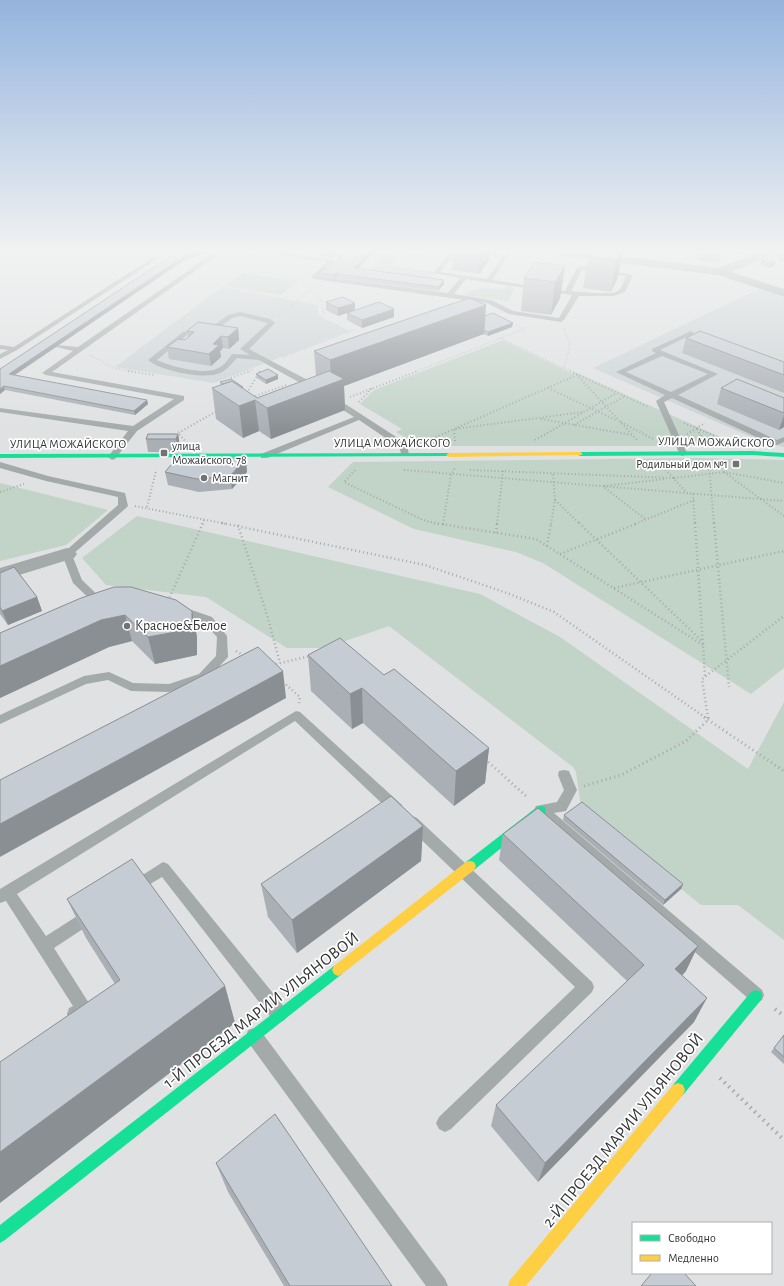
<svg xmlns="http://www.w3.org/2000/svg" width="784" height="1286" font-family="'Alegreya Sans',sans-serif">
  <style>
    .built { fill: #cbd2d5 }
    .green { fill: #c2d3c8 }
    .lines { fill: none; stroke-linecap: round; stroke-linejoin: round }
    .path-far4 { stroke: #a6aaab; stroke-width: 1.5; stroke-dasharray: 0.5 2; stroke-linecap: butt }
    .path-far3 { stroke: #a6aaab; stroke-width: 2; stroke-dasharray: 1 2.5; stroke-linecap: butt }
    .path-far2 { stroke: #a6aaab; stroke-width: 2.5; stroke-dasharray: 1 3; stroke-linecap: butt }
    .path-far1 { stroke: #a6aaab; stroke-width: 3; stroke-dasharray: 1 3.5; stroke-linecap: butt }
    .path { stroke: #a6aaab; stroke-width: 4; stroke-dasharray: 1.5 4.5; stroke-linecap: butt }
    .lane { fill: #a4aaaa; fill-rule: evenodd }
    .street { fill: #a4aaaa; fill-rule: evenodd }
    .fast { fill: #16e098; fill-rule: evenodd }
    .slow { fill: #ffcf43; fill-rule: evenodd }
    .wall { fill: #a9afb5 }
    .shaded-wall { fill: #8a8f94 }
    .building { fill: #c5ccd3; stroke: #8a8f94 }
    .poi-dot { fill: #707273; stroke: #fff; stroke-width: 1.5 }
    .labels { text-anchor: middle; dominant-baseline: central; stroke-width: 3.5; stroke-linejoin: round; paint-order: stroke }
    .far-street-label { font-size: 12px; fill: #353637; stroke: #fff }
    .far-poi-label { font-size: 12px; fill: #353637; stroke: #fff; text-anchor: start }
    .poi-label { font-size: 14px; fill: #353637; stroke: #fff; text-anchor: start }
    .near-street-label { font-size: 17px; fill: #353637; stroke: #fff }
  </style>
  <rect width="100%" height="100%" fill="#dfe1e2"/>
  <!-- built -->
  <path class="built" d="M222 287 318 305V315L349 331 214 383 115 367Z
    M759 289 784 298V447L765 443 593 368Z"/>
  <!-- green -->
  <path class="green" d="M386 255 399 257 391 266 435 272 430 278 371 270Z
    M244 273 298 281 281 295 225 286Z
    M508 285 515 289 508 301 464 295C478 286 488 288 504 290Z
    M503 340 571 373 575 372 740 446H419V443L411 441 396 432 402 429 360 404 374 390Z
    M695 458 784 460V668L751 694 543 563 516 552 414 529 328 487 353 462Z
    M0 483 108 510 66 545 0 561Z
    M137 516 480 594 560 637 748 769 784 702V940L738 905H701L581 807 576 772 573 767 389 626 325 648H287L206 597 106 585 82 558Z"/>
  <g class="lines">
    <!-- path-far4 -->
    <path class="path-far4" d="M386 252 368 270 390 273
      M388 252 435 258
      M432 252 435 258
      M309 290 322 301 323 313 326 314
      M279 316 312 288
      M564 328 570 347 564 368
      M500 338 572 372
      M90 355 114 368 134 372
      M283 357 354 330
      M248 372 254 369
      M259 372 260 370
      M415 372 524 329 516 325"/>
    <!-- path-far3 -->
    <path class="path-far3" d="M128 371 154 375
      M570 371 648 407
      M231 378 250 371
      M548 388 616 420
      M247 393 260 371
      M252 397 286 385
      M350 397 418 371
      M359 402 372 388
      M541 419 632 435
      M621 422 653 439
      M684 423 720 438
      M574 425 625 396
      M697 429 703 441
      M687 434 705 423
      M429 440 577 375 637 440
      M535 440 617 393
      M455 441 454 429 583 412
      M187 443 178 433 217 411
      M709 466 714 524
      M663 467 688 494
      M355 470 344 482 423 520 438 524
      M404 470 784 501
      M470 470 674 478
      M724 472 784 516
      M674 478 724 472 784 483
      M604 486 665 479
      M605 488 645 519
      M0 492 24 484
      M693 494 695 524
      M555 500 580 524
      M135 506 227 524
      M147 507 156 471
      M202 524 205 518
      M443 524 451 475 455 468
      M497 524 503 471
      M551 524 555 500 553 473
      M635 524 694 500"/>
    <!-- path-far2 -->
    <path class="path-far2" d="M222 523 425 565 507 593 554 612 706 718
      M434 523 536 539 703 645
      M579 523 703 642
      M695 523 705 676
      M714 523 729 687
      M238 525 268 618 280 663
      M443 525V523
      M496 533 497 523
      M547 546 551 523
      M560 554 638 523
      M614 588 784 551
      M168 601 203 523
      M236 651 246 657
      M272 665 310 656
      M283 682 300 697 299 703
      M708 718 702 679 784 616"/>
    <!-- path-far1 -->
    <path class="path-far1" d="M704 717 784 771
      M485 759 526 796
      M584 786 621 775 686 741 708 720V717"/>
    <!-- path -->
    <path class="path" d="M775 1009 784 1016
      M720 1078 784 1140"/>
    <!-- lane -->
    <path class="lane" d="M161 252H168L17 350 0 359V354L8 350 0 349V345L14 347Z
      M215 252H222L52 372 184 396V400L137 431 115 459 112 460 108 457 128 431 0 412V408L133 426 174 399 46 375 42 373 73 351 56 347V345L78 347Z
      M262 252H278L334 260V262L319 276 448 293 460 278 433 273 451 252H457L440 272 487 279 502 258 465 252 505 255 507 252H511L492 280 565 291 577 268 580 266 633 275 625 292 614 296H579L564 320 561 322 509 314 487 303 314 279 311 277 312 276 327 262ZM582 270 626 276 620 290 613 293H596L571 291ZM466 279 572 295 559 318 513 311 491 300 454 294Z
      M240 312 270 319 275 323 249 349 319 386V390H313L259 360 237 358C232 363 227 370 220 373 205 380 160 371 148 360L183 332 213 326 228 315ZM240 316 268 323 240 349 250 355 232 354C228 360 223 367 216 369 202 375 170 366 157 360L187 335 217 329 232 318Z
      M691 331 694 333 693 334 660 350 718 374 678 395 777 440 784 437V442L777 445H774L672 398 664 402 687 453 683 456 680 455 656 401 665 395 616 372 656 353 652 351V349ZM662 356 708 374 671 392 626 372Z
      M330 398H336L401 440 407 446 409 454 408 456H402L399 447 359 420 267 458H261V454L354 417 330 402Z
      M0 462 48 476 125 493 128 506 126 508 72 555 82 580 105 602 106 604 105 606H97L73 583 62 554 118 505V497L46 481 0 468Z
      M180 606 212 617 227 636 228 657 207 680 169 692 131 691 108 680 86 684 0 724V715L84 676 109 672 133 683 169 684 199 674 216 656 217 637 204 623 176 611 175 609 176 607Z
      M296 711 300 712 402 805 404 809 402 813 397 814 392 813 295 721 17 894 46 936 85 911 90 909 95 911 97 916 95 921 54 948 92 1008C89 1016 83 1019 75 1022L69 1020 67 1014 69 1008 73 1006 6 901 0 903V889Z
      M564 770 569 771 577 790 566 811 554 813 762 990 764 995 762 1000 756 1003 750 1000 536 814 534 810 536 806 557 802 564 790 558 775 559 771Z
      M412 816 417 818 592 982 594 987 592 992 451 1129 445 1132 439 1129 436 1123 439 1117 575 987 407 826 405 822 407 818Z
      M163 862 168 864 285 1008 287 1014 285 1020 279 1022 273 1020 162 877 135 893 130 891 128 887 130 883Z
      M254 1028 260 1030 445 1279 448 1286H426L248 1042 246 1036 248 1030Z"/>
    <!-- street -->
    <path class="street" d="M551 252H586L719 268 760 252H776L774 254 731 272 784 289V297L718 275 557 255Z
      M67 548 74 550 77 554 74 558 0 581V568Z"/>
    <!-- fast -->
    <path class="fast" d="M752 451 784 453V457L752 455 580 456 577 454 580 452Z
      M449 453 451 454V456L0 458V454Z
      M541 806 545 807 546 810 545 813 474 870 470 871 466 870 464 866 466 862 537 807Z
      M338 964 342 966 344 970 342 974 5 1240 0 1243V1225L334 966Z
      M756 990 761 992 762 996 761 1000 683 1095 678 1097 673 1095 671 1090 673 1085 751 992Z"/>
    <!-- slow -->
    <path class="slow" d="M580 452 582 453V455L449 457 446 455 449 453Z
      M470 861 474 862 476 866 474 870 342 974 338 976 334 974 332 970 334 966 466 862Z
      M678 1083 683 1085 685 1090 683 1095 526 1286H508L510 1280 673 1085Z"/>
  </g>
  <!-- wall -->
  <path class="wall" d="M177 252H208L183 261 15 375 147 400 148 404 135 415 5 390 0 394V369Z
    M294 252H373V253L357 269 444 280V284L438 291 337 278V277L335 279 319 277V273L328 269 341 258Z
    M453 252H490L489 260 479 274 452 270Z
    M590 252H622L618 277 611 292 583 288 588 256Z
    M700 252H722L719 263 698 260Z
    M733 252H742L738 254Z
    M784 252V262L777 260 779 253Z
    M761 261 775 262 774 266 769 268 760 265Z
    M565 266 560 298 551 315 521 311 524 278Z
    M326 302 355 310 394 317 362 328 347 320V313L338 316 326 310Z
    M486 305 485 316 512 327 488 336 483 334 344 386 345 410 271 439 259 431 243 438 216 419 212 388 221 385 220 382 243 387 244 389 257 398 316 376 314 351Z
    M238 328 239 340 229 349 223 348 220 351 221 357 211 366 169 359 167 347 185 340 188 338 187 331Z
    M686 338 784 362V393L682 353Z
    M256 374 278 379 266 384 257 378Z
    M721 388 784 397V396V427L779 430 717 404Z
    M178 434 180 447 179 452H148L146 439Z
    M165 472H247L232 489 199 492 168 485Z
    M0 573 37 597 42 611 8 625 0 614Z
    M176 600 192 611 197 637V655L155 664 132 641 109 647 0 698V633Z
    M308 655 384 675 489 748 485 783 454 806 363 723 352 729 311 691Z
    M564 815 683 884 681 889 663 905 563 820Z
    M423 826 421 861 297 953 268 917 261 884Z
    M503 834 686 971 682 976 694 1022 538 1182 491 1126 496 1105 627 981 499 860Z
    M67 899 225 986 235 1023 115 984 86 938Z
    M784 1035V1064L771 1052Z
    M216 1163 392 1286H284L228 1192Z"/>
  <!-- shaded-wall -->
  <path class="shaded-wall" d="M197 252H208L183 261 10 378 9 374 183 257Z
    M370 252H373V253L354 272V268Z
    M480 252H490L489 260 479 274Z
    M620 252H622L618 277 611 292 616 260Z
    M775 262 774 266 769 268 770 264Z
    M565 266 560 298 551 315 555 282Z
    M339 272 337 274V277L335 279 334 275Z
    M444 280V284L438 291 439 287Z
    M355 303V311L347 313 338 316V308Z
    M486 305 484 334 344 386 345 410 271 439 267 408 331 384 330 360Z
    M394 309V317L362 328V320Z
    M513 323 512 327 488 336V332Z
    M238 328 239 340 229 349 228 337Z
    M221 336 223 348 220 351 221 357 211 366 209 354 213 344Z
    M278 375V379L266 384V380Z
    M4 386 5 390 0 394V389Z
    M147 400 148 404 135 415 134 411Z
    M255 400 259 431 243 438 239 406Z
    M784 415V427L779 430Z
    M178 434 180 447 179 452 176 439Z
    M246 458 247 472 232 489 230 476Z
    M37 597 42 611 8 625 2 611Z
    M192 611 197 637V655L155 664 148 637Z
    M125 615 132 641 109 647 0 698V666L101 620Z
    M283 671 286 698 0 857V824Z
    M362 688 363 723 352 729 350 694Z
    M489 748 485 783 454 806 456 771Z
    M423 826 421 861 297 953 292 920Z
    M683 884 681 889 663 905 665 900Z
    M698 946 686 971 664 993 675 969Z
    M225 986 235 1023 0 1203V1152Z
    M707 998 694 1022 538 1182 545 1163Z"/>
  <!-- building -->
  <path class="building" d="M177 252H197L183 257 9 374 147 400 134 411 4 386 0 389V369Z
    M323 252H370L354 268 444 280 439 287 337 274 339 272 334 275 319 273 324 269H328L344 255Z
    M590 252H620L616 260 588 256Z
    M780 252H784V254L779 253Z
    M766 259 775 262 770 264 761 261Z
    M535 262 565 266 555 282 524 278Z
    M343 297 355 303 338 308 326 302Z
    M469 298 486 305 330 360 314 351Z
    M379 302 394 309 362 320 347 313Z
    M493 313 513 323 488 332 484 330 485 316Z
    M198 322 238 328 228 337 221 336 213 344 219 345 209 354 167 347 178 339 185 340 194 332 187 331Z
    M700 331 784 362V375L686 338Z
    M268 369 278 375 266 380 256 374Z
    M329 371 344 379 267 408 255 400 239 406 212 388 232 381 257 398Z
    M231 379 243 387 242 388 232 381 223 384 220 382Z
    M737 379 784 398V413L721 388Z
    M148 434H178L176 439H146Z
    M177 458H246L230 476 197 479 165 472Z
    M14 567 37 597 2 611 0 607V573Z
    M114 587H131L176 600 192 611V629L148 637 125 615 101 620 0 666V633L81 598Z
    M340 638 384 675 394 669 489 748 456 771 362 688 350 694 308 655Z
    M258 647 283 671 0 824V780Z
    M391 796 423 826 292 920 261 884Z
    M582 802 683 884 665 900 564 815Z
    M538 808 698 946 675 969 707 998 545 1163 496 1105 644 965 503 834Z
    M132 859 225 986 0 1152V1062L120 980 67 899Z
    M784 1035V1057L774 1048Z
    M275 1114 392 1286H290L216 1163Z
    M652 1273H684L696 1286H641Z"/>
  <!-- sky -->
  <linearGradient id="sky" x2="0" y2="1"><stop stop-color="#94b4de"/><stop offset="0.58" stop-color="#f1f2f2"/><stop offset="1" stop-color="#f1f2f2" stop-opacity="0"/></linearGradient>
  <rect width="784" height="432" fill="url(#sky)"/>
  <!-- markers -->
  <g class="poi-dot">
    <rect x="160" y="449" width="8" height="8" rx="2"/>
    <rect x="732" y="460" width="8" height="8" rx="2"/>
    <circle cx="204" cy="478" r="4"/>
    <circle cx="127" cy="626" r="4"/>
  </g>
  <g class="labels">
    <!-- far-street labels -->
    <g class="far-street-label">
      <text transform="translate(716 442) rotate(1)">УЛИЦА МОЖАЙСКОГО</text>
      <text x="392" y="443">УЛИЦА МОЖАЙСКОГО</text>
      <text x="68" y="444">УЛИЦА МОЖАЙСКОГО</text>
    </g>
    <!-- far-poi labels -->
    <g class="far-poi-label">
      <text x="172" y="446">улица<tspan x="172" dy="14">Можайского, 78</tspan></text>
      <text x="728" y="464" text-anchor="end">Родильный дом №1</text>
      <text x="212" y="478">Магнит</text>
    </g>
    <!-- poi labels -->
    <g class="poi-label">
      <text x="135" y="626">Красное&amp;Белое</text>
    </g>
    <!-- near-street labels -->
    <g class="near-street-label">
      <text transform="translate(261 1010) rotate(-38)">1-Й ПРОЕЗД МАРИИ УЛЬЯНОВОЙ</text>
      <text transform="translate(623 1130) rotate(-51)">2-Й ПРОЕЗД МАРИИ УЛЬЯНОВОЙ</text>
    </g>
  </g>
  <!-- legend -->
  <rect x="632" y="1222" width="140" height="52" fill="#ffffff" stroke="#aeafaf"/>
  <rect x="640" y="1235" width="20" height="6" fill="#16e098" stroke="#aeafaf"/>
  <text x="668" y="1242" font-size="12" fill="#353637">Свободно</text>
  <rect x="640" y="1255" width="20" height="6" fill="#ffcf43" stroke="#aeafaf"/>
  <text x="668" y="1262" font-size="12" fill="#353637">Медленно</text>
</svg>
